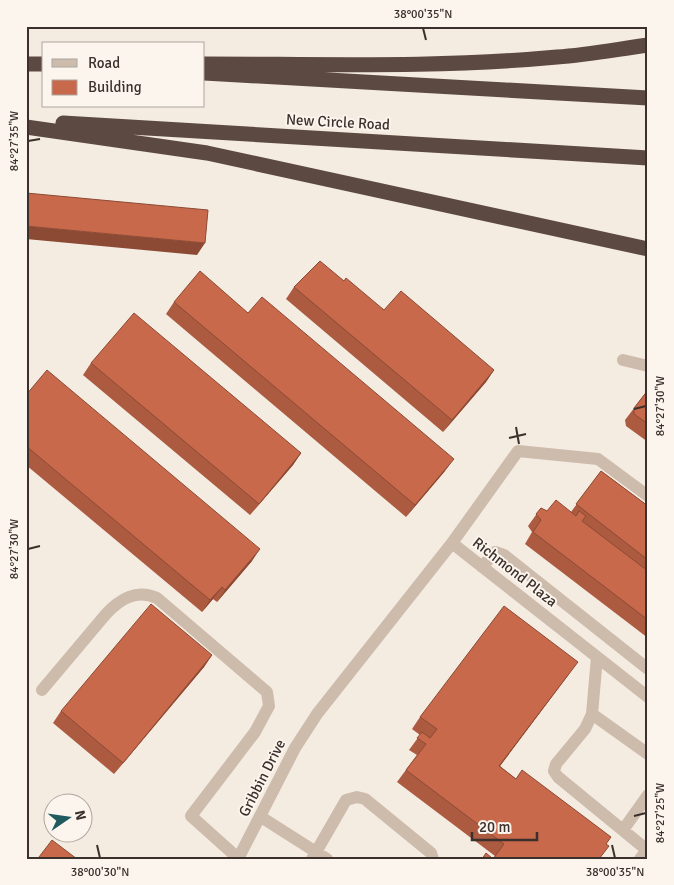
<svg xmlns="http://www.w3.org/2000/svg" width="674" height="885" font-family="Signika,sans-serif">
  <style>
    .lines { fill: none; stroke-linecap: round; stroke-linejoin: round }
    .minor { stroke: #cdbbac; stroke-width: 12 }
    .highway { stroke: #5c4a42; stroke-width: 15 }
    .wall { fill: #ac5a40 }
    .shaded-wall { fill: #8c4a34 }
    .building { fill: #c8694b; stroke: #8c4a34 }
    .ticks { fill: none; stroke: #3b302b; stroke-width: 2 }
    .labels { text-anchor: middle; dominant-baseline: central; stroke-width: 4; stroke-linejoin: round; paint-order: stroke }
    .street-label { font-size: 15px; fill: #3b302b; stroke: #fbf5ee }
    .neatline { fill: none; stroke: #3b302b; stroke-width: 2 }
    .ticks-label { font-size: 12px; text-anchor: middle; fill: #3b302b }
  </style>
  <rect width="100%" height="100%" fill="#f4ebe1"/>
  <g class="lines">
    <!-- minor -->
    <path class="minor" d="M623 360 648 366
      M648 496 598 459 518 451 452 543 648 697
      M482 567 495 552 504 555 648 669
      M597 657 592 714 585 729 556 764 554 771 558 777 647 850 640 859
      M42 690 106 614C120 599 136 589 157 598L267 692 269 706 255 732 191 816 239 859
      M592 714 648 754
      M261 817 327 859
      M623 830 648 795
      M238 859 295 748 317 714 452 543
      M312 859 346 800 357 797 365 799 431 853 433 859"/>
    <!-- highway -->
    <path class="highway" d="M26 64H44
      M204 64C322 64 440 68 557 57 588 55 618 49 648 45
      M204 73 648 98
      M63 123 648 158
      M26 127 207 153 648 249"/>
  </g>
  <!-- wall -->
  <path class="wall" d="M344 281 384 310 494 370 486 382 443 432 286 299 294 287Z
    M174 302 248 313 445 471 406 517 166 314Z
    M91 363 301 453 293 465 250 515 83 375Z
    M648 390V442L626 426 625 420Z
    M26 395 252 561 217 602 213 599 202 612 26 465Z
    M601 471 648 506V638L525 544 532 532 528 526 541 508 547 511 571 512Z
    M212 655 204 667 114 774 53 723 61 711Z
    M569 674 500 766 516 779 611 837 495 856 397 782 417 755 409 750 420 735 412 729 420 717Z"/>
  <!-- shaded-wall -->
  <path class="shaded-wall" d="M26 226 205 243 197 255 26 239Z
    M494 370 486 382 443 432 452 420Z
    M301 453 293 465 250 515 259 504Z
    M454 459 445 471 406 517 415 505Z
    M260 549 252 561 217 602 225 590Z
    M222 587 213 599 202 612 210 600Z
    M212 655 204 667 114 774 123 763Z
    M578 662 491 778 499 766Z"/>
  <!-- building -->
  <path class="building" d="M26 193 208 210 205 243 26 226Z
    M320 261 344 281 346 278 384 310 401 291 494 370 452 420 294 287Z
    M200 271 248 313 262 297 454 459 415 505 174 302Z
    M134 313 301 453 259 504 91 363Z
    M47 370 260 549 225 590 222 587 210 600 26 446V395Z
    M648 390V424L634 414V408Z
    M601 471 648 506V560L576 504Z
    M556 500 576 516 579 511 586 516 582 521 648 571V620L533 532 541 520 536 514 541 508 547 511Z
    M151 604 212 655 123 763 61 711Z
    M504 606 578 662 499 766 516 779 522 770 611 837 606 844 609 846 599 859H493L504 844 406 770 426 744 417 738 422 732 430 738 437 729 420 717Z
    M52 840 77 859H41L39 857Z
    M486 853 492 858V859H482Z"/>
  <!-- ticks -->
  <path class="ticks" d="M423 28 426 40M28 141 40 139M634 409 646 406M516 427 519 444M509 438 526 434M28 549 40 546M634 816 646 813M97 845 100 858M612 845 615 858"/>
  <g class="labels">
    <!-- street labels -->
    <g class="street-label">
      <text transform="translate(338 122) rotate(3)">New Circle Road</text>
      <text transform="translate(515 572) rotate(38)">Richmond Plaza</text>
      <text transform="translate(262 778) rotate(-63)">Gribbin Drive</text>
    </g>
  </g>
  <!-- border -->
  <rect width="674" height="885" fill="none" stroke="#fbf5ee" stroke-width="55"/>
  <!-- legend -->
  <rect x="42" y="42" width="162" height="65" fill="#fbf5ee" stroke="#aea6a0"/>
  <rect x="52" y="59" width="25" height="8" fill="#cdbbac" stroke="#aea6a0"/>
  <text x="88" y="68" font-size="15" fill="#3b302b">Road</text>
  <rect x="52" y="80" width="25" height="15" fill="#c8694b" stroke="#aea6a0"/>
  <text x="88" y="92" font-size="15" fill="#3b302b">Building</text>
  <!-- north arrow -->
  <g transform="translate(68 818) rotate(77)"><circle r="24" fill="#fbf5ee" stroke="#aea6a0"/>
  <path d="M0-4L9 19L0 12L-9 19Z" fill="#1f5a5e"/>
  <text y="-8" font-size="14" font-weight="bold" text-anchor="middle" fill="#3b302b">N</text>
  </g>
  <!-- scale -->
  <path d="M472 832v8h65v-8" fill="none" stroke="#3b302b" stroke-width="2.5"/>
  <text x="479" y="832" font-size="15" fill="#3b302b" stroke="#fbf5ee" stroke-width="4" paint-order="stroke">20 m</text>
  <rect x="28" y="28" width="618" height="830" class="neatline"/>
  <g class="ticks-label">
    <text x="423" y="18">38°00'35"N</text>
    <text transform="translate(14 141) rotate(-90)" y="4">84°27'35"W</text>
    <text transform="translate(660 406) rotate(-90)" y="4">84°27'30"W</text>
    <text transform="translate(14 549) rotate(-90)" y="4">84°27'30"W</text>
    <text transform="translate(660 813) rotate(-90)" y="4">84°27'25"W</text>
    <text x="100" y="876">38°00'30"N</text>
    <text x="615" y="876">38°00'35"N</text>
  </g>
</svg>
